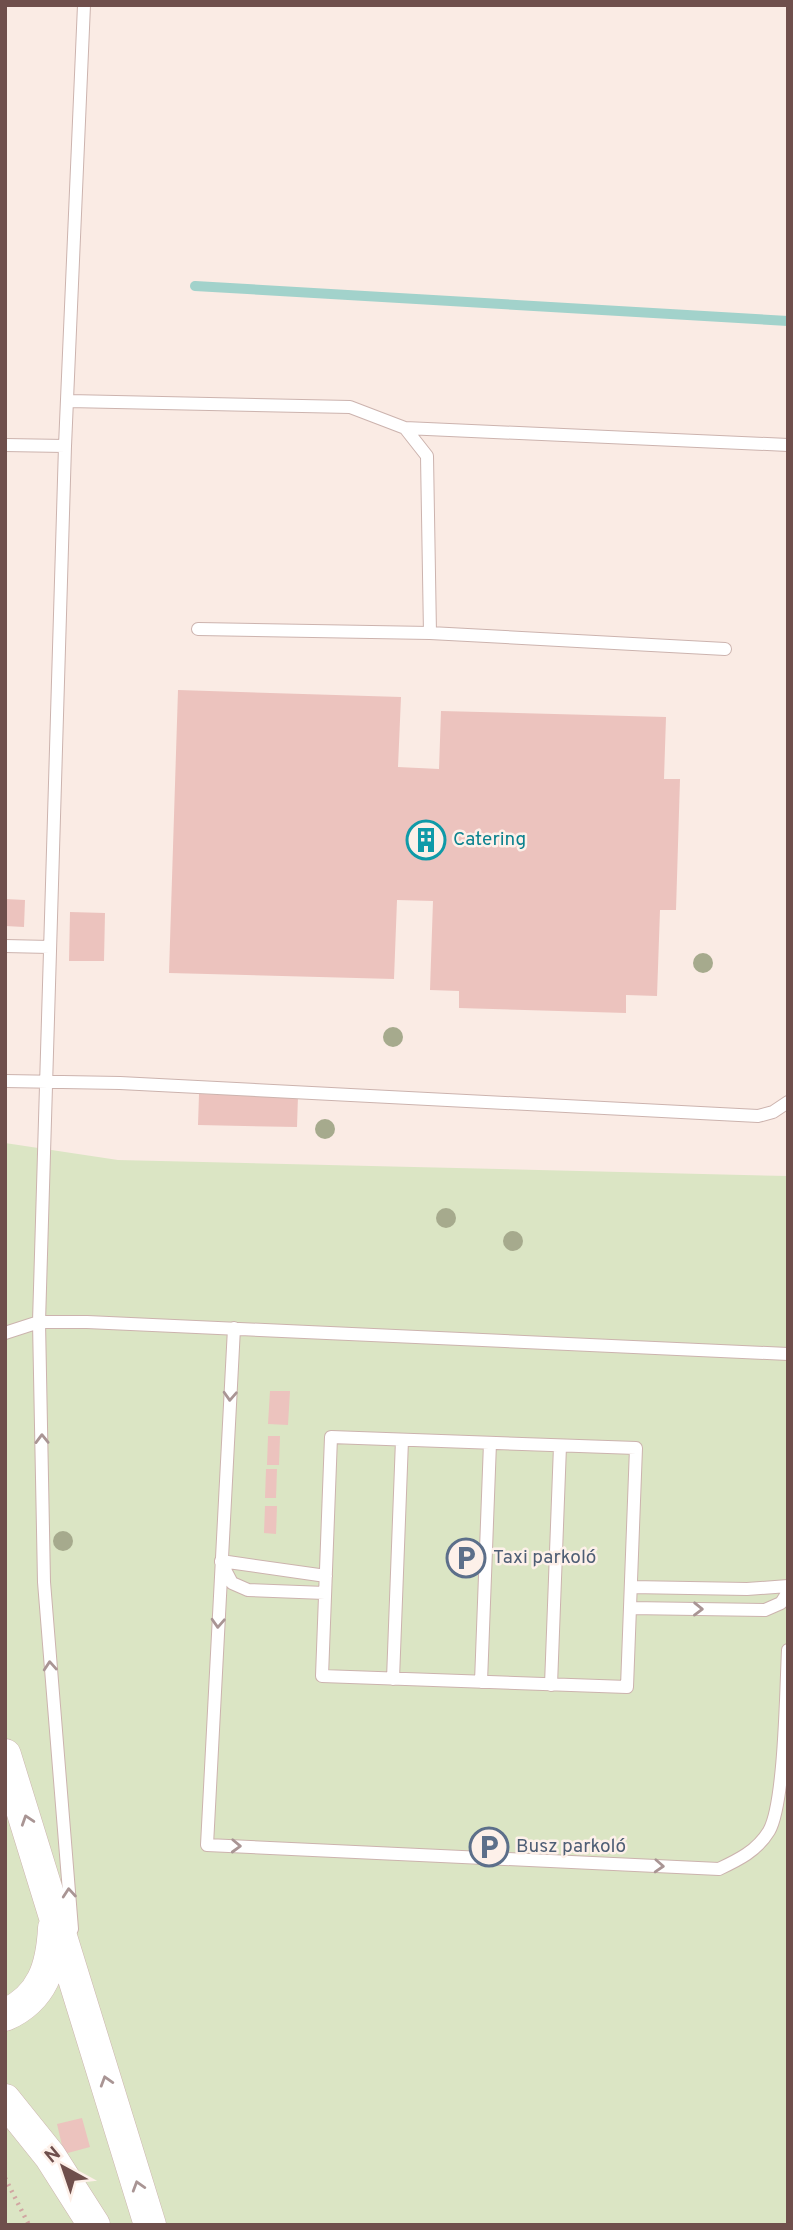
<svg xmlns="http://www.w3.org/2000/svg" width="793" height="2230" font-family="Overpass,sans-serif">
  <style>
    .green { fill: #dbe5c4 }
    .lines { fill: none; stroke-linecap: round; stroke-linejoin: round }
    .stream { stroke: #a2d2cb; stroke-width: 10 }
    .building { fill: #ecc3be }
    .service-casing { stroke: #ccb3ae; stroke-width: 14 }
    .tertiary-casing { stroke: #ccb3ae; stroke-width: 33 }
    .path { stroke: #d1a6a2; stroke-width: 4.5; stroke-dasharray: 2 5; stroke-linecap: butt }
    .service { stroke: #fff; stroke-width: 12 }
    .tertiary { stroke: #fff; stroke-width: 32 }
    .tree { fill: #a6aa8d }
    .oneway { stroke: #a99594 }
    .labels { text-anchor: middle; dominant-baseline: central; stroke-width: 5; stroke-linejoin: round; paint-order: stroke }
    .culture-label { font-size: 19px; fill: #0d838f; stroke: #fdf0e9; text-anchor: start }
    .service-label { font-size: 19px; fill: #4e5e75; stroke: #fdf0e9; text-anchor: start }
  </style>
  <rect width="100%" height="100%" fill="#faebe4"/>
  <!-- green -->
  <path class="green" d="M5 1143 118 1160 788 1176V2225H5Z"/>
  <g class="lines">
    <!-- stream -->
    <path class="stream" d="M195 286 788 321"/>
  </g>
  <!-- building -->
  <path class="building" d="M178 690 401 697 398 767 439 769 441 711 666 717 664 779H680L676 910H660L657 996 626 995V1013L459 1008V991L430 990 433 901 397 900 394 979 169 973Z
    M5 899 25 900 24 927 5 926Z
    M70 912 105 913 104 961H69Z
    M199 1094 298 1096 297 1127 198 1125Z
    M270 1391H290L288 1425 268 1424Z
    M268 1436H280L279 1465H267Z
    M266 1469H277L276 1498H265Z
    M265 1506H277L276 1534 264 1533Z
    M82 2118 90 2147 64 2154 57 2124Z"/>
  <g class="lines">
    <defs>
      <path id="service" d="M69 401 350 407 405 428 427 456 430 633
        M405 428 788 445
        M5 445 65 446
        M198 629 430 633 725 649
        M5 946 50 947
        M5 1081 120 1083 758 1116 773 1112 788 1102
        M234 1328 207 1845 719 1869C738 1860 757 1851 769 1831 785 1803 786 1688 788 1650
        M5 1333 39 1322H87L788 1354
        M331 1437 636 1448 627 1687 322 1676Z
        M221 1561 326 1576
        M221 1562 232 1583 248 1590 325 1593
        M631 1587 747 1589 788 1586
        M630 1608 765 1610 781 1603 788 1592
        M393 1679 402 1440
        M481 1682 490 1443
        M551 1685 560 1446
        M72 1929 44 1582 39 1322 65 446 84 5"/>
      <path id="tertiary" d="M5 1755 150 2225
        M5 2015C43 1998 52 1966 54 1928
        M5 2100 50 2156 94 2225"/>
    </defs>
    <!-- service casing -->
    <use href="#service" class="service-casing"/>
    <!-- tertiary casing -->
    <use href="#tertiary" class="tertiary-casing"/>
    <!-- path -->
    <path class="path" d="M5 2178 29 2225"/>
    <!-- service -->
    <use href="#service" class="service"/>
    <!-- tertiary -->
    <use href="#tertiary" class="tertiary"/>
  </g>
  <!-- trees -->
  <g class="tree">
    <circle cx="703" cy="963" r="10"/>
    <circle cx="393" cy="1037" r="10"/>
    <circle cx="325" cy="1129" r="10"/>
    <circle cx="446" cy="1218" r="10"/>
    <circle cx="513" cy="1241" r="10"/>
    <circle cx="63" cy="1541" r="10"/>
  </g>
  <!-- one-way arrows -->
  <defs><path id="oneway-chevron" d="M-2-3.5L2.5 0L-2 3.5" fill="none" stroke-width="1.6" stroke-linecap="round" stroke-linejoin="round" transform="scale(1.75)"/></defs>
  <g class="oneway">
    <use href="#oneway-chevron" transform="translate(230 1396) rotate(93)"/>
    <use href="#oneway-chevron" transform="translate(42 1439) rotate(-91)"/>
    <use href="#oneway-chevron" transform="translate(698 1609) rotate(1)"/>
    <use href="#oneway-chevron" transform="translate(218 1623) rotate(93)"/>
    <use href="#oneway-chevron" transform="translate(50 1666) rotate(-94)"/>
    <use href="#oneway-chevron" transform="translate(27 1820) rotate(-108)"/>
    <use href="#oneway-chevron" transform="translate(236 1846) rotate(2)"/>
    <use href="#oneway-chevron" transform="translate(659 1866) rotate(3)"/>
    <use href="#oneway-chevron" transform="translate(69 1893) rotate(-95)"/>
    <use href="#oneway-chevron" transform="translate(106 2081) rotate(-107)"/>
    <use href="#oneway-chevron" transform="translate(138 2186) rotate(-107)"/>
  </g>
  <!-- icons -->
  <defs>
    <symbol id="building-ring" viewBox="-11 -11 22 22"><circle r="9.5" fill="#fdf0e9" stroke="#0f9aa8" stroke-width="1.5"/><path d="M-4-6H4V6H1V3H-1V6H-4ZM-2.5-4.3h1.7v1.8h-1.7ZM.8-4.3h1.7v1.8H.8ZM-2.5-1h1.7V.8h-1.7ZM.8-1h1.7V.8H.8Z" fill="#0f9aa8"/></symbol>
    <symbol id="parking-ring" viewBox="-11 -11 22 22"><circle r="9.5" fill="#fdf0e9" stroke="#5c6f8a" stroke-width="1.5"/><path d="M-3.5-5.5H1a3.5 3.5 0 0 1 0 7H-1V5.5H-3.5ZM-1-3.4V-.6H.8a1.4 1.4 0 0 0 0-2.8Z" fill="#5c6f8a"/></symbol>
  </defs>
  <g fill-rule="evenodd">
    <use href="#building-ring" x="404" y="818" width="44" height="44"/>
    <use href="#parking-ring" x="444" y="1536" width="44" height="44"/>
    <use href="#parking-ring" x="467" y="1825" width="44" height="44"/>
  </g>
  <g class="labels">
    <!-- culture labels -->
    <g class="culture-label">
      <text x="453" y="840">Catering</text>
    </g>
    <!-- service labels -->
    <g class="service-label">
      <text x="493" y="1558">Taxi parkoló</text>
      <text x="516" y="1847">Busz parkoló</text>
    </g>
  </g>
  <!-- border -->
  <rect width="793" height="2230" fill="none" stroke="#6f4f4c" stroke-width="14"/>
  <!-- north arrow -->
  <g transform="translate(63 2167) rotate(320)" stroke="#fdf0e9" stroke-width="5" paint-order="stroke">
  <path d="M0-5L12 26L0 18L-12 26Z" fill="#6f4f4c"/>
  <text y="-10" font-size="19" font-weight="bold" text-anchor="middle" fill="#6f4f4c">N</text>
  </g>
</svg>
